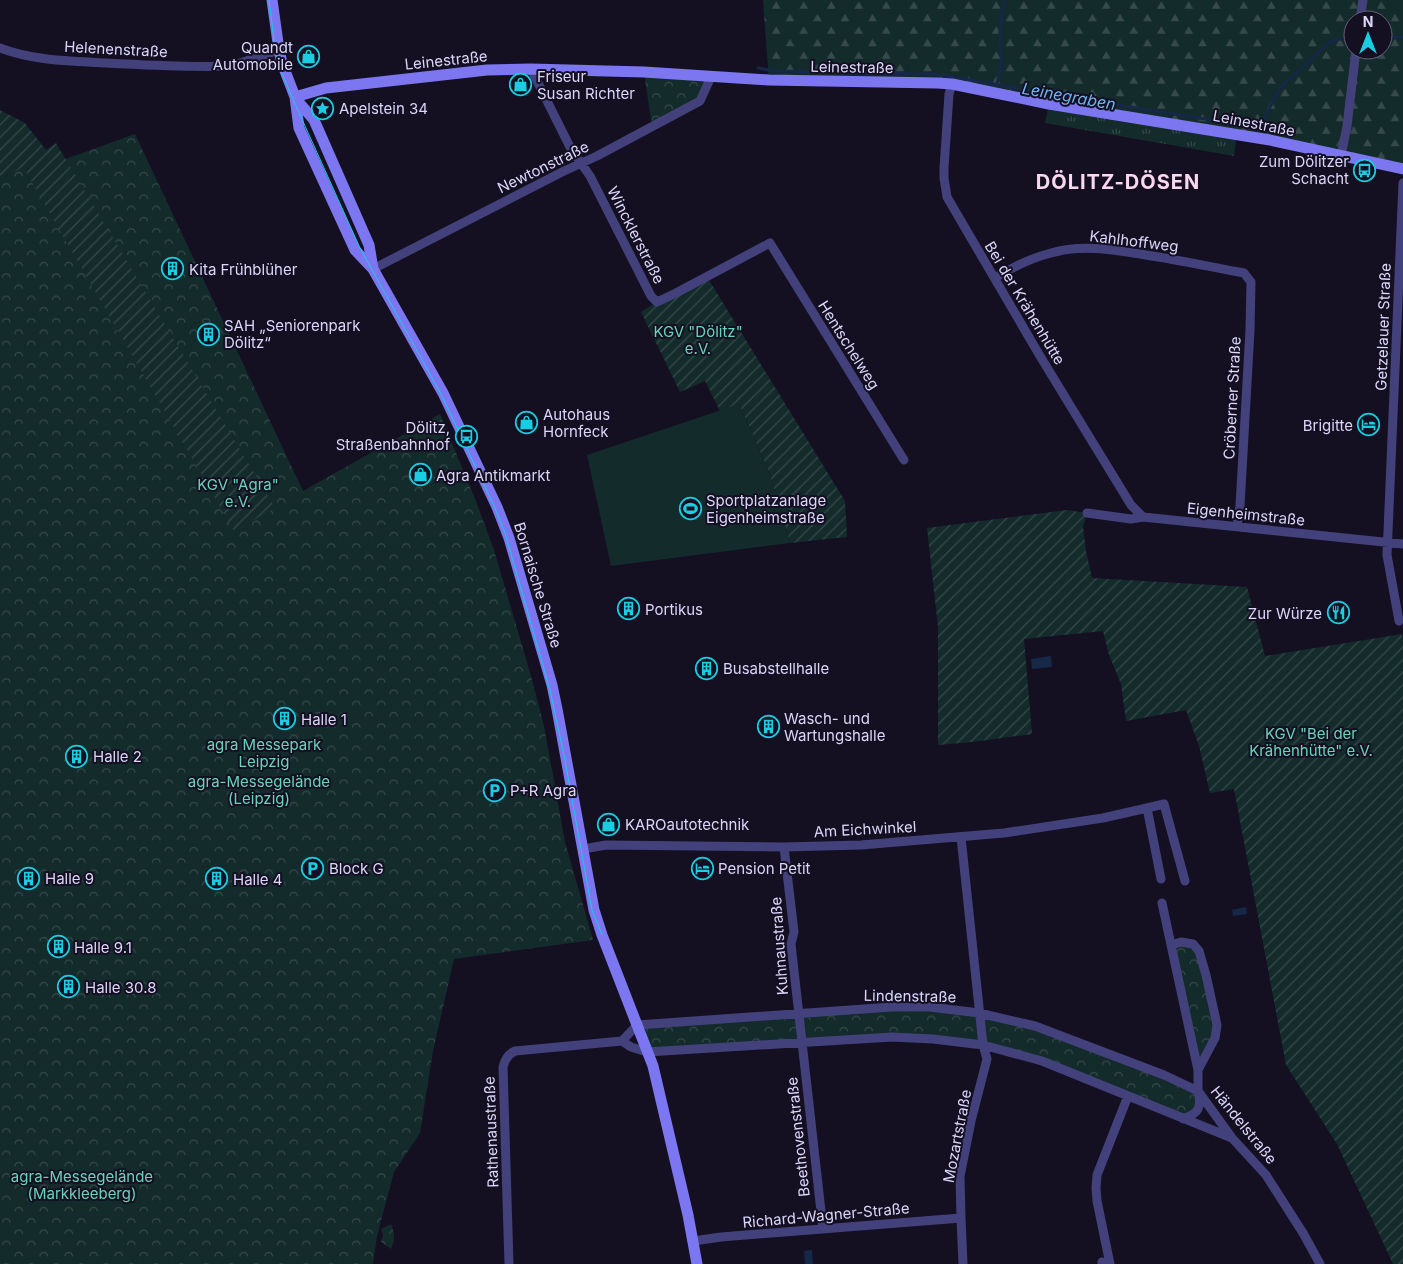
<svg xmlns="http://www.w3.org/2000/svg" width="1403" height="1264" font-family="Inter,sans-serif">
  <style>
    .grass { fill: url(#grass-tufts) }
    .forest { fill: url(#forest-firs); fill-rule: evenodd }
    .park { fill: url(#park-crowns) }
    .garden { fill: url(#garden-furrows) }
    .pitch { fill: #142b2b }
    .water { fill: #152847 }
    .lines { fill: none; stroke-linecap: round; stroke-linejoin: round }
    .stream { stroke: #152847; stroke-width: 3 }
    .street { stroke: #43417c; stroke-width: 9 }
    .secondary { stroke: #7c77f0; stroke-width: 11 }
    .tram { stroke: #19cde3; stroke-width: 1 }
    .labels { text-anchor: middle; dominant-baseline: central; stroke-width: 4; stroke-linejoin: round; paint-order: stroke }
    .poi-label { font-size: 15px; fill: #dbd6fa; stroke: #141022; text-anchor: start }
    .street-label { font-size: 15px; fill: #dbd6fa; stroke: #141022 }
    .park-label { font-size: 15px; fill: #6ad3b9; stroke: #141022 }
    .water-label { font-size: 16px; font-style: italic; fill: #6fb3ef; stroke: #141022 }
    .district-label { font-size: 20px; font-weight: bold; letter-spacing: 1px; fill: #fbd8ee; stroke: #141022 }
  </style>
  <defs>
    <pattern id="grass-tufts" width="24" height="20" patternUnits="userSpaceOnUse" patternTransform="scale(1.25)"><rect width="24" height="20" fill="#142b2b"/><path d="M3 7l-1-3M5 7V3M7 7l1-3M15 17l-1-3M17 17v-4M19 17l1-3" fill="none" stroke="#36494b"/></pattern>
    <pattern id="forest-firs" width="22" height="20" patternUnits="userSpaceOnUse" patternTransform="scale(1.25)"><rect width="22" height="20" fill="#142b2b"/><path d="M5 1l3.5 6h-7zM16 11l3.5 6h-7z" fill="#36494b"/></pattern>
    <pattern id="park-crowns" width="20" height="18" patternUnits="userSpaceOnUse" patternTransform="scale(1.25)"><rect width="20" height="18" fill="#142b2b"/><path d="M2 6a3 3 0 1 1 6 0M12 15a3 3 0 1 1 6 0" fill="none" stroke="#36494b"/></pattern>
    <pattern id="garden-furrows" width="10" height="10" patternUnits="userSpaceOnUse" patternTransform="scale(1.25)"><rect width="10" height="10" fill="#142b2b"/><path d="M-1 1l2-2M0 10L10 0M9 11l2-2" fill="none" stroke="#36494b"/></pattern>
  </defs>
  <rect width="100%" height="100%" fill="#141022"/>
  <!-- grass -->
  <path class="grass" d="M1049 104 1237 134 1234 156 1045 123Z"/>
  <!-- forest -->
  <path class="forest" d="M763 0H1403V169L952 84 769 80ZM1353 20H1383V50H1353Z"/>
  <!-- park -->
  <path class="park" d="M644 72 711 77 700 101 652 127Z
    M135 134 303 491 440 414 477 504 494 550 531 676 544 726 565 842 593 940 454 959 433 1051 420 1133 394 1172 377 1236 373 1264H0V180L23 166 27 173Z
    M1193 944 1217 1025 1198 1070 1171 945Z
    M930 1007 1035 1026 1198 1091 1199 1109 1183 1119 1042 1061 933 1039 647 1052 637 1025Z
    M391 1224C395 1234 395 1240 391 1249L381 1242 383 1235 381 1229Z"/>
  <!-- garden -->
  <path class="garden" d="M0 110 25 123 46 150 56 143 275 508 234 531 23 167 0 180Z
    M707 277 845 501 847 537 790 543 770 475 739 404 720 411 705 381 680 392 641 312 657 302Z
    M1067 510 1087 513 1083 527 1086 551 1092 578 1247 587 1265 656 1402 634 1403 641V1264H1393L1337 1144 1286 1065 1234 789 1210 793 1199 746 1186 710 1126 721 1121 684 1109 655 1103 631 1024 639 1032 734 972 742 938 745V627L927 528Z"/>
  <!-- pitch -->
  <path class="pitch" d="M739 404 770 475 790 543 611 566 587 455Z"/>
  <!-- water -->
  <path class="water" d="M1051 656 1052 667 1032 669 1031 659Z
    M1246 907 1247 914 1233 916 1232 910Z
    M812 1250 813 1264H805L804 1251Z"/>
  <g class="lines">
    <!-- stream -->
    <path class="stream" d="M1383 37H1403
      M758 68 774 71 937 74 1056 95 1249 126 1264 119 1279 89 1330 42 1340 39
      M997 84 1002 61 1000 51V29L1004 0"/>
    <!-- street -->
    <path class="street" d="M1360 20 1363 0
      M0 48C34 61 70 61 106 63 164 66 223 69 282 63
      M240 63 279 50
      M531 69 571 149 590 176 651 296 657 302 676 293 770 243 904 460
      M952 84 949 94 944 168V178L947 197 1040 356 1090 438 1131 505 1143 517
      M1341 156 1347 126 1356 50
      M373 269 564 171 597 156 700 101 711 77
      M995 278C1013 267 1031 258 1051 253 1082 244 1114 250 1146 255 1179 260 1211 267 1244 273L1251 282 1250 330 1240 506 1237 526
      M1087 513 1131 519 1143 517 1403 544
      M1399 621 1387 555 1403 183
      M1147 808 1164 804 1185 881
      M961 837 983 1045 987 1059 971 1121 960 1176 961 1218 963 1264
      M784 847 794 932 791 944 823 1229
      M583 849 606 845 784 847 861 845 1004 833 1103 818 1147 808 1161 879
      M1162 903 1198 1070V1091L1232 1138 1266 1175 1303 1233 1320 1264
      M1171 945 1181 942 1193 944 1199 951 1206 975 1217 1025 1215 1038 1198 1070
      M622 1041 631 1047 647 1052 892 1037 933 1039 983 1045 1042 1061 1232 1138
      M693 1241 721 1237 961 1218
      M1102 1262V1264
      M509 1264 503 1067C505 1059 508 1054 515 1051L622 1041 637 1025 892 1007H930L979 1013 1035 1026 1164 1075 1198 1091C1202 1108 1199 1113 1183 1119
      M1110 1264 1097 1201 1096 1188 1097 1175 1128 1096"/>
    <!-- secondary -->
    <path class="secondary" d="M272 0 279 50 282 63 295 97 299 128 355 250 373 269 443 393 497 507 509 538 552 685 557 709 594 910 602 935 653 1066 688 1215 697 1264
      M295 97 326 88 487 70 531 69 644 72 769 80 937 83 952 84 1049 104 1270 140 1403 169
      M296 99 314 120 369 245 373 269"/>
    <!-- tram -->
    <path class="tram" d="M269 0 274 40 278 64 296 106 360 248 441 394 495 508 505 533 550 690 565 760 592 910 602 935"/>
  </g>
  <!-- icons -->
  <defs>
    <symbol id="shop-ring" viewBox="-11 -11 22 22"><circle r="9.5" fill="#141022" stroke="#19cde3" stroke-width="1.5"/><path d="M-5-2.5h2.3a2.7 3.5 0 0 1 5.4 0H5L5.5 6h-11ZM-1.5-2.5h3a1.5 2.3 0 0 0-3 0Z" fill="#19cde3"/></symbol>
    <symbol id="sight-ring" viewBox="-11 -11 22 22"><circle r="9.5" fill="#141022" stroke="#19cde3" stroke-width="1.5"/><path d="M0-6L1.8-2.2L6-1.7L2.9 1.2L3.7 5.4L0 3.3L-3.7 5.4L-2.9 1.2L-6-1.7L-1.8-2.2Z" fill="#19cde3"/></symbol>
    <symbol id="bus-ring" viewBox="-11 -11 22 22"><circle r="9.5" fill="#141022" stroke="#19cde3" stroke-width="1.5"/><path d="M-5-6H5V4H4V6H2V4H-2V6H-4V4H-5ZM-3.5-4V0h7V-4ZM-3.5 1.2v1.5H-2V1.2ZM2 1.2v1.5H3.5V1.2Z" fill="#19cde3"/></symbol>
    <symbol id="building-ring" viewBox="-11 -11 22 22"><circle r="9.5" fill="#141022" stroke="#19cde3" stroke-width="1.5"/><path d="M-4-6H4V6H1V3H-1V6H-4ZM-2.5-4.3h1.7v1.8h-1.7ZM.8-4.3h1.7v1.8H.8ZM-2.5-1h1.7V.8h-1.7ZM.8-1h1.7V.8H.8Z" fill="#19cde3"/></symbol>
    <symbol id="hotel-ring" viewBox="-11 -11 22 22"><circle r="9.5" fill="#141022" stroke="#19cde3" stroke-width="1.5"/><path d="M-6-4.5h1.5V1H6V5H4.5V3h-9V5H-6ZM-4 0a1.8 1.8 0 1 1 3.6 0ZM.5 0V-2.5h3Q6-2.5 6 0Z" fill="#19cde3"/></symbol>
    <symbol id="stadium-ring" viewBox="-11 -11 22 22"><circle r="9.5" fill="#141022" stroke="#19cde3" stroke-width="1.5"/><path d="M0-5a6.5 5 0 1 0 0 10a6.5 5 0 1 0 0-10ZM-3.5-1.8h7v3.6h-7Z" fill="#19cde3"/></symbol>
    <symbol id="restaurant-ring" viewBox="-11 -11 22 22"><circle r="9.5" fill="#141022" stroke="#19cde3" stroke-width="1.5"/><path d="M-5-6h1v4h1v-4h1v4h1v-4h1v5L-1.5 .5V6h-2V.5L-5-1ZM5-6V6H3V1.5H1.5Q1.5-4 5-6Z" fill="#19cde3"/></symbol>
    <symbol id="parking-ring" viewBox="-11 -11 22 22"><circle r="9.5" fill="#141022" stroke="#19cde3" stroke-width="1.5"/><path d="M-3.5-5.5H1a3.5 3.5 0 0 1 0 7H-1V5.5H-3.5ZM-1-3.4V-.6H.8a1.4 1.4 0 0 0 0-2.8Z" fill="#19cde3"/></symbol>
  </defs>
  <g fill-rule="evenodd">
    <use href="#shop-ring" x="296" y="44" width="25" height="25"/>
    <use href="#shop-ring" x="508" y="72" width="25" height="25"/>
    <use href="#sight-ring" x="310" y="96" width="25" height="25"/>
    <use href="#bus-ring" x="1352" y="158" width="25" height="25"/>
    <use href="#building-ring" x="160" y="256" width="25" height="25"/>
    <use href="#building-ring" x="196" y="322" width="25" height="25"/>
    <use href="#shop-ring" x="514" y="410" width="25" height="25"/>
    <use href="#hotel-ring" x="1356" y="412" width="25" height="25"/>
    <use href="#bus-ring" x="454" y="424" width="25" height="25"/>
    <use href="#shop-ring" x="408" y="462" width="25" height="25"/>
    <use href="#stadium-ring" x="678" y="496" width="25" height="25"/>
    <use href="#building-ring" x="616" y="596" width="25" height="25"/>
    <use href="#restaurant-ring" x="1326" y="600" width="25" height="25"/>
    <use href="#building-ring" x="694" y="656" width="25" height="25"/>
    <use href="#building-ring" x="272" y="706" width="25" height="25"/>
    <use href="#building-ring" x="756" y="714" width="25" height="25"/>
    <use href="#building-ring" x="64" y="744" width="25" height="25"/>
    <use href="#parking-ring" x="482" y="778" width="25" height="25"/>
    <use href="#shop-ring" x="596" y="812" width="25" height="25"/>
    <use href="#parking-ring" x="300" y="856" width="25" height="25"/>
    <use href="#hotel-ring" x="690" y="856" width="25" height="25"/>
    <use href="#building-ring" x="16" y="866" width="25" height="25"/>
    <use href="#building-ring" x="204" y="866" width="25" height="25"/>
    <use href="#building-ring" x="46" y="934" width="25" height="25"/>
    <use href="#building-ring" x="56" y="974" width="25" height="25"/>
  </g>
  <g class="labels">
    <!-- poi labels -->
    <g class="poi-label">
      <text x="293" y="47" text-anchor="end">Quandt<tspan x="293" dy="17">Automobile</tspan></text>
      <text x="537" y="76">Friseur<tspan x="537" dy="17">Susan Richter</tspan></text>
      <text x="339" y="108">Apelstein 34</text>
      <text x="1349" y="161" text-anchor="end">Zum Dölitzer<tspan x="1349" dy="17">Schacht</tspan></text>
      <text x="189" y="269">Kita Frühblüher</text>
      <text x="224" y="325">SAH „Seniorenpark<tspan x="224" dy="17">Dölitz“</tspan></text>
      <text x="543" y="414">Autohaus<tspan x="543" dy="17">Hornfeck</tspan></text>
      <text x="1353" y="425" text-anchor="end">Brigitte</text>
      <text x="450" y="427" text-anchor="end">Dölitz,<tspan x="450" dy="17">Straßenbahnhof</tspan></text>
      <text x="436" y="475">Agra Antikmarkt</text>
      <text x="706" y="500">Sportplatzanlage<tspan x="706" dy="17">Eigenheimstraße</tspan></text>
      <text x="645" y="609">Portikus</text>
      <text x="1322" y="613" text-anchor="end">Zur Würze</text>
      <text x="723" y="668">Busabstellhalle</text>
      <text x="784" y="718">Wasch- und<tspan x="784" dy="17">Wartungshalle</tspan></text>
      <text x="301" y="719">Halle 1</text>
      <text x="93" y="756">Halle 2</text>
      <text x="510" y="790">P+R Agra</text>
      <text x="625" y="824">KAROautotechnik</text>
      <text x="329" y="868">Block G</text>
      <text x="718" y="868">Pension Petit</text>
      <text x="45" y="878">Halle 9</text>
      <text x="233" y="879">Halle 4</text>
      <text x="74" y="947">Halle 9.1</text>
      <text x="85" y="987">Halle 30.8</text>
    </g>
    <!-- street labels -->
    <g class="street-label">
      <text transform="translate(116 49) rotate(3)">Helenenstraße</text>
      <text transform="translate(446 60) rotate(-6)">Leinestraße</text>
      <text transform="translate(852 67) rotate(1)">Leinestraße</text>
      <text transform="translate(1254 123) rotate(11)">Leinestraße</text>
      <text transform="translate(543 167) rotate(-26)">Newtonstraße</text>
      <text transform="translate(636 235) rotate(63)">Wincklerstraße</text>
      <text transform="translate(1134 241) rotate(7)">Kahlhoffweg</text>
      <text transform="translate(1025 303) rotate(59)">Bei der Krähenhütte</text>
      <text transform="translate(1383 327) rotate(-88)">Getzelauer Straße</text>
      <text transform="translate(849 345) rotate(58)">Hentschelweg</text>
      <text transform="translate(1232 398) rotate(-87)">Cröberner Straße</text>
      <text transform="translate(1246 514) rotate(6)">Eigenheimstraße</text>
      <text transform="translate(538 585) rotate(73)">Bornaische Straße</text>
      <text transform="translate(865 829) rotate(-3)">Am Eichwinkel</text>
      <text transform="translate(779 946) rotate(-94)">Kuhnaustraße</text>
      <text transform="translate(910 996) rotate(1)">Lindenstraße</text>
      <text transform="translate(1244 1125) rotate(51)">Händelstraße</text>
      <text transform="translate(491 1132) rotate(-92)">Rathenaustraße</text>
      <text transform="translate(957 1136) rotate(-79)">Mozartstraße</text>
      <text transform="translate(798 1137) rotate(-96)">Beethovenstraße</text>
      <text transform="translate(826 1215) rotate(-5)">Richard-Wagner-Straße</text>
    </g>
    <!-- park labels -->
    <g class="park-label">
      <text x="698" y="331">KGV "Dölitz"<tspan x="698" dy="17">e.V.</tspan></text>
      <text x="238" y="484">KGV "Agra"<tspan x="238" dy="17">e.V.</tspan></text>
      <text x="1311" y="733">KGV "Bei der<tspan x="1311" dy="17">Krähenhütte" e.V.</tspan></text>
      <text x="264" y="744">agra Messepark<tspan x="264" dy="17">Leipzig</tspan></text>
      <text x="259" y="781">agra-Messegelände<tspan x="259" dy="17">(Leipzig)</tspan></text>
      <text x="82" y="1176">agra-Messegelände<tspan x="82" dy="17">(Markkleeberg)</tspan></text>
    </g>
    <!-- water labels -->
    <g class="water-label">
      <text transform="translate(1069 96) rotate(10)">Leinegraben</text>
    </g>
    <!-- district labels -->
    <g class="district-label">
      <text x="1118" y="182">DÖLITZ-DÖSEN</text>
    </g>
  </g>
  <!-- north arrow -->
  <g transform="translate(1368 35)"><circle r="24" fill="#141022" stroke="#645f78"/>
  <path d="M0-4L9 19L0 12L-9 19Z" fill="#19cde3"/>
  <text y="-8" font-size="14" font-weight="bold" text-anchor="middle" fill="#dbd6fa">N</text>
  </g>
</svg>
